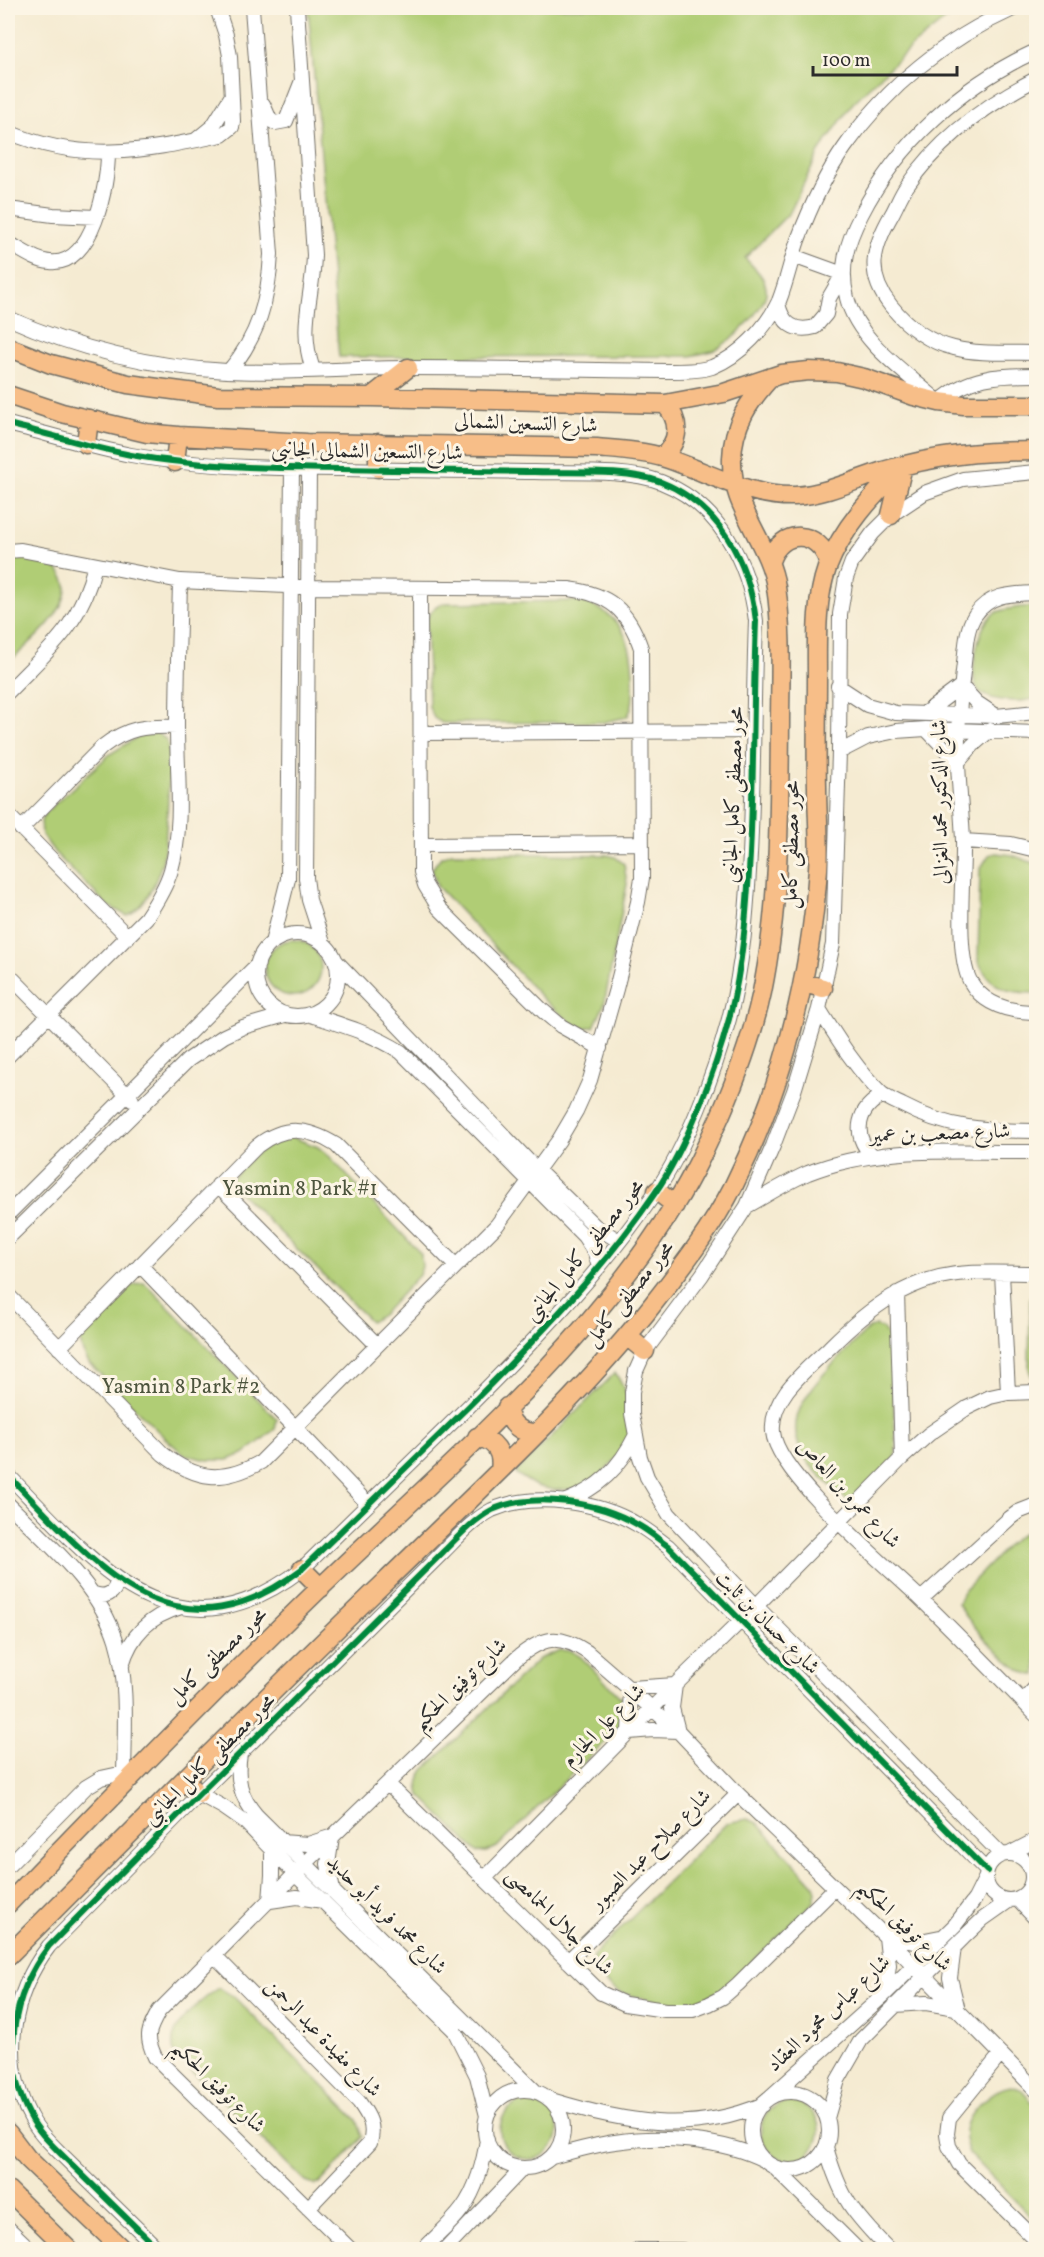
<svg xmlns="http://www.w3.org/2000/svg" width="1044" height="2257" font-family="Vollkorn,Amiri,serif">
  <style>
    .green { fill: #b0cd74; stroke: #6e7c50; stroke-width: 1.5 }
    .lines { fill: none; stroke-linecap: round; stroke-linejoin: round }
    .minor-casing { stroke: #726e65; stroke-width: 16 }
    .major-casing { stroke: #726e65; stroke-width: 21 }
    .minor { stroke: #fff; stroke-width: 14 }
    .major { stroke: #f7be88; stroke-width: 18 }
    .cycleway-casing { stroke: #fcf5e5; stroke-width: 10 }
    .cycleway { stroke: #00873e; stroke-width: 6 }
    .labels { text-anchor: middle; dominant-baseline: central; stroke-width: 6; stroke-linejoin: round; paint-order: stroke }
    .street-label { font-size: 21px; fill: #2b2b2b; stroke: #fcf5e5 }
    .park-label { font-size: 21px; fill: #4c543d; stroke: #fcf5e5 }
  </style>
  <rect width="100%" height="100%" fill="#fcf5e5"/>
  <filter id="ink" filterUnits="userSpaceOnUse"><feTurbulence type="fractalNoise" baseFrequency=".0167" numOctaves="2"/><feDisplacementMap in="SourceGraphic" scale="12" xChannelSelector="R" yChannelSelector="G"/><feConvolveMatrix kernelMatrix="1 2 1 2 8 2 1 2 1" color-interpolation-filters="sRGB"/></filter>
  <filter id="wash" filterUnits="userSpaceOnUse"><feTurbulence type="fractalNoise" baseFrequency=".008" numOctaves="4" result="noise"/><feDisplacementMap in="SourceGraphic" scale="24" xChannelSelector="R" yChannelSelector="G"/><feGaussianBlur stdDeviation="1.35" result="paint"/><feColorMatrix in="noise" values="0 0 0 0 0 0 0 0 0 0 0 0 0 0 0 0 0 1.4 0 .05"/><feComposite in="paint" operator="in"/></filter>
  <g filter="url(#wash)">
    <rect width="100%" height="100%" fill="#f5ebd2"/>
    <!-- green -->
    <path class="green" d="M308 8H969L944 21 911 47 853 103 819 152 790 212 745 258C753 267 764 275 766 288 769 307 730 343 714 350 707 353 698 354 691 356L339 357Z
      M8 556H17L49 560C56 567 66 577 66 587 66 615 26 646 8 663Z
      M581 601C622 614 633 641 633 681 633 695 634 706 627 717L604 722 442 723 434 718 429 707 426 619 436 606 446 603Z
      M1036 606V698C1022 703 983 703 976 686 969 670 979 622 995 613 1007 607 1024 607 1036 606Z
      M156 733C160 735 164 737 167 741 172 754 166 847 162 863 156 883 146 906 127 916L107 905 55 853 42 835 41 821 46 812 110 754 139 736Z
      M452 853 607 855 615 857 624 864 627 884 604 1005 594 1027 578 1028 545 1001 437 886 432 869 441 857Z
      M996 853 1012 855 1036 864V993C1007 993 991 989 978 961L980 869 989 855Z
      M265 968a28 28 0 1 1 56 0a28 28 0 1 1-56 0Z
      M289 1136 318 1147 330 1157 421 1254 422 1267 419 1275 383 1314 371 1322 229 1182 252 1157 273 1143Z
      M140 1283H144L149 1287 277 1419 275 1429 258 1443 243 1454 227 1460H208L185 1455 166 1439 89 1363 82 1350 80 1340 85 1331 131 1286Z
      M1034 1292H1036V1380L1031 1375 1029 1369 1030 1301 1031 1295Z
      M876 1326 883 1329 890 1341 896 1449 895 1458 854 1503 848 1501C835 1489 818 1476 808 1462 799 1450 793 1434 797 1418 804 1387 847 1351 869 1328Z
      M615 1373 623 1385 630 1404 632 1427 629 1444 598 1479 576 1489 554 1490 536 1486 515 1473Z
      M1036 1528V1675C1016 1677 966 1621 958 1603L963 1592 1010 1543 1019 1536Z
      M560 1650 571 1651 581 1657 624 1701 625 1718 615 1732 497 1847 486 1852H477L420 1795C417 1784 418 1779 424 1770L539 1659Z
      M747 1819 757 1823 814 1885 816 1892 814 1902 724 1989C713 1994 701 2001 689 2003 677 2005 625 1996 616 1990 605 1983 592 1969 593 1956L727 1823Z
      M219 1988 233 1996 357 2120 363 2137 320 2183 314 2185 306 2182 175 2054C163 2029 200 2001 219 1988Z
      M1011 2086 1020 2089 1036 2106V2222L969 2153C966 2145 964 2139 965 2130 968 2111 992 2089 1011 2086Z
      M500 2130a29 29 0 1 1 58 0a29 29 0 1 1-58 0Z
      M761 2131a29 29 0 1 1 58 0a29 29 0 1 1-58 0Z"/>
  </g>
  <g filter="url(#ink)">
    <g class="lines">
      <defs>
        <path id="minor" d="M297 8 314 255C313 298 298 326 313 370
          M1036 51C962 85 898 142 861 215 847 242 839 268 847 298 858 342 907 373 939 402 968 376 999 375 1036 375
          M1036 79C987 104 939 139 907 186 901 194 897 205 892 214 873 247 865 274 891 306 908 327 928 342 954 348 980 355 1010 352 1036 353
          M263 104 270 120 275 123 286 121 301 83
          M8 132C84 164 143 151 222 135L232 127 233 121 230 56 226 35 217 8
          M196 140 213 126 231 97
          M8 209 53 215 96 217
          M8 243C20 249 35 261 50 262 93 267 108 184 108 153
          M778 303C782 323 794 333 815 327L826 314 829 298 843 274 793 256
          M8 318C77 349 151 367 227 371 287 374 348 368 409 368 496 368 584 370 672 371 685 371 700 371 712 367 740 356 767 327 779 301 787 281 791 260 798 240 810 208 825 175 845 147 889 84 946 39 1015 8
          M229 371C258 337 269 298 271 254L252 8
          M8 424C49 434 89 447 131 455 170 462 209 465 248 467 344 470 439 470 534 472 571 473 627 469 661 482 719 505 749 562 756 621 753 699 754 776 750 854 747 909 743 966 729 1019 715 1072 686 1148 655 1193 602 1271 536 1339 469 1406 414 1460 358 1514 302 1569 173 1667 96 1565 8 1475
          M309 468 306 878 309 900 323 943
          M8 551 21 550 180 581 308 587 569 589C609 594 628 610 641 648L642 878 638 902 616 989 590 1080 576 1111 559 1140 497 1225 261 1462C223 1483 197 1481 163 1454L8 1295
          M420 588 421 872 425 885 439 908 543 1011 561 1026 600 1048
          M1036 593C1013 594 990 593 975 615 966 629 966 646 964 663 960 696 957 730 958 763 959 789 962 815 963 841 964 876 955 951 970 981 984 1006 1010 1012 1036 1012
          M838 686 867 705 896 713 996 716 1036 712
          M8 692C50 648 80 627 95 565
          M925 713 961 686 977 703 995 715
          M926 729 958 762 973 745 990 730
          M421 733 754 731
          M839 752 868 737 896 731 926 729 1036 733
          M8 815 128 937
          M21 829 102 747C128 727 145 726 177 727
          M963 841 1011 844 1036 850
          M421 845 642 843
          M256 975a41 41 0 1 1 82 0a41 41 0 1 1-82 0Z
          M272 943 288 879 292 468
          M335 960 537 1170 595 1226 619 1241
          M8 974 132 1100
          M819 1009C838 1039 856 1069 882 1094 888 1099 896 1102 902 1105 947 1129 987 1131 1036 1131
          M311 1015C342 1025 373 1034 401 1052L584 1236 595 1253 599 1267
          M8 1056 146 918C156 903 166 887 171 870 184 824 177 775 177 728 177 679 179 630 180 581
          M872 1155C851 1135 858 1107 884 1095
          M218 1185 377 1345
          M747 1206C767 1195 787 1182 808 1173 881 1144 959 1153 1036 1152
          M8 1214 258 964
          M8 1238 188 1060 224 1036 243 1027 285 1015
          M140 1265 368 1504
          M1002 1273 1008 1393
          M1036 1273C1014 1273 991 1272 969 1273 911 1275 868 1309 829 1348 806 1370 770 1397 773 1432 777 1475 887 1566 921 1599 960 1637 998 1676 1036 1715
          M897 1293 902 1458
          M59 1348 257 1146C284 1125 307 1127 336 1145L456 1266
          M564 1502C599 1488 619 1469 636 1435
          M8 1504C48 1544 98 1584 116 1640 129 1682 124 1738 124 1782
          M92 1593C104 1599 116 1594 117 1580
          M921 1599 1010 1518 1018 1512 1036 1505
          M122 1665C131 1634 150 1616 181 1607
          M675 1685 672 1708 678 1731 653 1730 629 1732 631 1688Z
          M1023 1701 1036 1687
          M240 1754C236 1779 240 1796 256 1815L535 2091
          M388 1784 601 1993 625 2004 665 2010H693L709 2004 723 1997 738 1984 835 1888
          M199 1794 223 1807 246 1823 295 1874 454 2030 477 2076 487 2116
          M332 1837 328 1864 333 1891
          M282 1842 308 1844 330 1837
          M272 1850V1875L270 1901 297 1897 323 1901
          M1009 1854 1036 1840
          M986 1877a23 23 0 1 1 46 0a23 23 0 1 1-46 0Z
          M1002 1855 756 1606 669 1514 647 1477 640 1457 632 1414V1392L636 1371 645 1351 702 1275 747 1206 773 1146 794 1091 819 1009 833 944 839 752 840 614 846 578 852 562 873 533 891 515 924 493 963 479 1036 472
          M8 1866 86 1787 101 1778 133 1771
          M485 1878 675 1685 756 1606 902 1458 929 1434 967 1408 990 1397 1008 1393 1036 1392
          M1017 1899 1036 1919
          M954 1947 950 1978 957 2006
          M215 1956 359 2102C369 2116 375 2126 370 2143L308 2208
          M568 1961 738 1794
          M885 1994 889 1965 886 1937 915 1942 940 1937
          M895 2005 926 2003 956 2008
          M1001 2054 949 2118 947 2134 949 2146 959 2164 1036 2240
          M485 2129a39 39 0 1 1 78 0a39 39 0 1 1-78 0Z
          M751 2131a39 39 0 1 1 78 0a39 39 0 1 1-78 0Z
          M769 2098 885 1994 955 1925 975 1899 986 1877
          M551 2100C623 2122 690 2135 762 2105
          M827 2118 838 2080 861 2040 963 1938 983 1919 1010 1900
          M826 2147C840 2198 853 2213 889 2250
          M552 2157C573 2151 593 2145 615 2142 660 2135 722 2139 764 2160
          M773 2166 858 2250
          M8 2228 31 2250
          M159 2250 59 2152C48 2141 37 2130 30 2116 0 2061 12 1994 49 1946L199 1794 443 1552C458 1537 473 1520 492 1510 533 1491 600 1502 638 1525 649 1531 658 1539 668 1546L987 1871
          M351 2250 155 2057C145 2036 148 2031 159 2011L332 1837 517 1658C543 1637 558 1633 587 1652L678 1731 738 1794 886 1937 1036 2090
          M423 2250C436 2236 451 2224 462 2209 476 2190 484 2162 487 2139
          M445 2250 523 2168
          M638 2250H682"/>
        <path id="major" d="M8 347 51 364 128 384 218 396 371 397 665 404 724 393 781 374 809 371 837 372 864 378 914 396 939 402 964 405H1036
          M8 395 62 413 147 433 178 436 307 443 597 448C619 450 643 451 665 458 706 471 751 498 795 496 826 494 855 480 883 471 938 455 980 451 1036 451
          M371 397 408 368
          M378 443V468
          M86 444 89 419
          M662 457C680 441 681 421 665 404
          M175 462 178 436
          M891 515 903 466
          M770 561C781 528 819 529 829 563
          M803 983 823 988
          M657 1191 675 1205
          M627 1336 645 1351
          M507 1407C509 1424 520 1433 536 1433
          M477 1437C495 1440 503 1452 500 1470
          M302 1569 321 1588
          M184 1780 199 1794
          M8 1904C110 1798 213 1692 319 1589 442 1470 585 1351 675 1204 693 1176 707 1145 721 1114 738 1075 753 1034 762 992 780 904 779 815 780 725 780 680 783 633 776 587 769 542 730 506 732 458 733 424 749 401 771 377
          M8 1956C133 1831 257 1705 385 1582 474 1495 567 1410 646 1313 678 1272 710 1232 734 1185 783 1086 810 980 818 869 820 842 817 814 817 787 816 750 817 713 817 677 817 641 815 602 827 568 842 528 873 495 903 466
          M8 2133 27 2158 123 2250
          M8 2190 69 2250"/>
      </defs>
      <!-- minor casing -->
      <use href="#minor" class="minor-casing"/>
      <!-- major casing -->
      <use href="#major" class="major-casing"/>
      <!-- minor -->
      <use href="#minor" class="minor"/>
      <!-- major -->
      <use href="#major" class="major"/>
      <defs>
        <path id="cycleway" d="M8 424C49 434 89 447 131 455 170 462 209 465 248 467 344 470 439 470 534 472 571 473 627 469 661 482 719 505 749 562 756 621 753 699 754 776 750 854 747 909 743 966 729 1019 715 1072 686 1148 655 1193 602 1271 536 1339 469 1406 414 1460 358 1514 302 1569 173 1667 96 1565 8 1475
          M159 2250 59 2152C48 2141 37 2130 30 2116 0 2061 12 1994 49 1946L199 1794 443 1552C458 1537 473 1520 492 1510 533 1491 600 1502 638 1525 649 1531 658 1539 668 1546L987 1871"/>
      </defs>
      <!-- cycleway casing -->
      <use href="#cycleway" class="cycleway-casing"/>
      <!-- cycleway -->
      <use href="#cycleway" class="cycleway"/>
    </g>
  </g>
  <g class="labels">
    <!-- street labels -->
    <g class="street-label">
      <text transform="translate(526 424) rotate(2)">شارع التسعين الشمالى</text>
      <text transform="translate(367 452) rotate(1)">شارع التسعين الشمالى الجانبى</text>
      <text transform="translate(734 795) rotate(-88)">محور مصطفى كامل الجانبى</text>
      <text transform="translate(941 802) rotate(-91)">شارع الدكتور محمد الغزالى</text>
      <text transform="translate(792 845) rotate(-89)">محور مصطفى كامل</text>
      <text transform="translate(940 1134) rotate(-2)">شارع مصعب بن عمير</text>
      <text transform="translate(585 1251) rotate(-51)">محور مصطفى كامل الجانبى</text>
      <text transform="translate(630 1294) rotate(-51)">محور مصطفى كامل</text>
      <text transform="translate(848 1494) rotate(47)">شارع عمرو بن العاص</text>
      <text transform="translate(767 1623) rotate(45)">شارع حسان بن ثابت</text>
      <text transform="translate(218 1656) rotate(-44)">محور مصطفى كامل</text>
      <text transform="translate(460 1685) rotate(-44)">شارع توفيق الحكيم</text>
      <text transform="translate(604 1726) rotate(-45)">شارع على الجارم</text>
      <text transform="translate(210 1760) rotate(-45)">محور مصطفى كامل الجانبى</text>
      <text transform="translate(651 1850) rotate(-45)">شارع صلاح عبد الصبور</text>
      <text transform="translate(386 1915) rotate(45)">شارع محمد فريد أبو حديد</text>
      <text transform="translate(559 1922) rotate(45)">شارع جلال الحمامصى</text>
      <text transform="translate(904 1926) rotate(44)">شارع توفيق الحكيم</text>
      <text transform="translate(829 2014) rotate(-43)">شارع عباس محمود العقاد</text>
      <text transform="translate(323 2038) rotate(46)">شارع مفيدة عبد الرحمن</text>
      <text transform="translate(218 2087) rotate(45)">شارع توفيق الحكيم</text>
    </g>
    <!-- park labels -->
    <g class="park-label">
      <text x="300" y="1189">Yasmin 8 Park #1</text>
      <text x="181" y="1387">Yasmin 8 Park #2</text>
    </g>
  </g>
  <!-- margin -->
  <rect width="1044" height="2257" fill="none" stroke="#fcf5e5" stroke-width="30"/>
  <!-- scale -->
  <path d="M813 66v9h144v-9" fill="none" stroke="#2b2b2b" stroke-width="3"/>
  <text x="822" y="66" font-size="18" fill="#2b2b2b" stroke="#fcf5e5" stroke-width="4.5" paint-order="stroke">100 m</text>
</svg>
